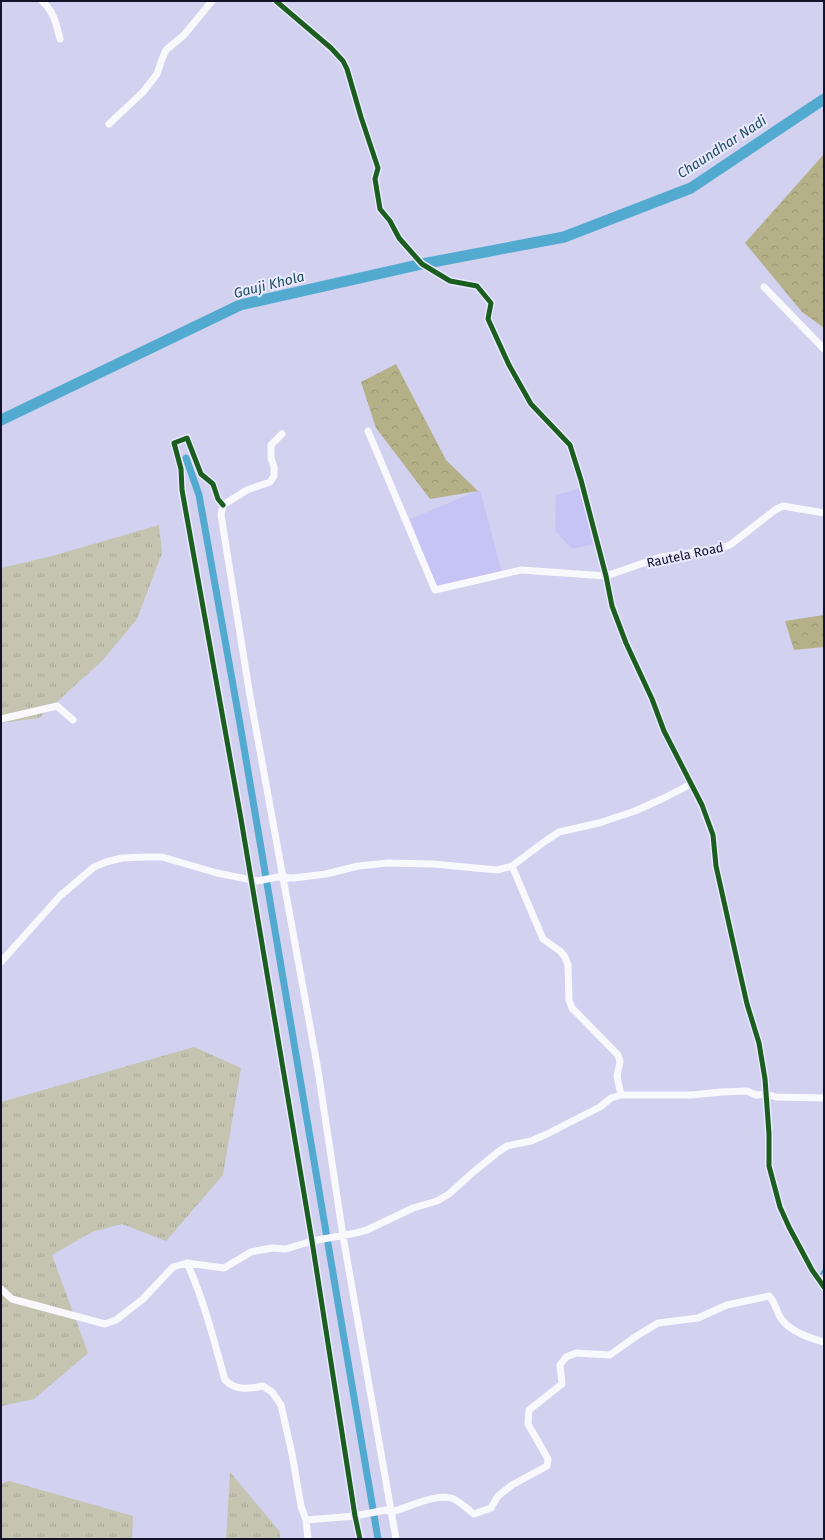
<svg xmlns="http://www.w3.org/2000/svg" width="825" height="1540" font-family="'Fira Sans',sans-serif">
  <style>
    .built { fill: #c6c4f4 }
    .grass { fill: url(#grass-tufts) }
    .forest { fill: url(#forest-crowns) }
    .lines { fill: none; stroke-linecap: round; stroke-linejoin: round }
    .stream { stroke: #53aad0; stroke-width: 2 }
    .canal { stroke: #53aad0; stroke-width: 7 }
    .river { stroke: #53aad0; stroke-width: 11 }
    .minor { stroke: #f8f8fd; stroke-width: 7 }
    .cycleway-casing { stroke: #e9e9ff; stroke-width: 8 }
    .cycleway { stroke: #1b5e20; stroke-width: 5 }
    .labels { text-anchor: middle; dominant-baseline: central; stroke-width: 4; stroke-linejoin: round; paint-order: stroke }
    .street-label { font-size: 13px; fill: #14112a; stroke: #e9e9ff }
    .water-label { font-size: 14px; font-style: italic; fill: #225062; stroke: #e9e9ff }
  </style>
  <defs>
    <pattern id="grass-tufts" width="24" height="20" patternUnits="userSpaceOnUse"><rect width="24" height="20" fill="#c5c4b0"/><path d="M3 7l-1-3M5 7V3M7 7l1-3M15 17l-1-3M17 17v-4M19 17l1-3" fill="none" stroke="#a8a798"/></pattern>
    <pattern id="forest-crowns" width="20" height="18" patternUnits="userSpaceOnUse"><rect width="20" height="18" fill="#b4b189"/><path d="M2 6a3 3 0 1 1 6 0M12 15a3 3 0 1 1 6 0" fill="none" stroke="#9a9776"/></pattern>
  </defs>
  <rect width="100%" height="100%" fill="#d2d1ef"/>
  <!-- built -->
  <path class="built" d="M581 488 595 544 572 549 555 531 556 495Z
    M480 490 502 573 436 589 410 519Z"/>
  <!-- grass -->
  <path class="grass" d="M159 525 162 553 137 619 102 661 39 718 1 723V568L52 556Z
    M194 1047 241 1068 223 1175 166 1241 122 1224 92 1232 52 1255 88 1353 34 1399 1 1406V1102Z
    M230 1472 280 1532V1539H226Z
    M9 1481 133 1516 132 1539H1V1484Z"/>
  <!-- forest -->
  <path class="forest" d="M824 154V328L802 312 745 243Z
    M396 364 446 460 478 491 430 499 376 428 361 382Z
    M824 615V647L794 650 785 621Z"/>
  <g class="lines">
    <!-- stream -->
    <path class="stream" d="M821 1274 824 1269"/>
    <!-- canal -->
    <path class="canal" d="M186 458 199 495 240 724 378 1539"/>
    <!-- river -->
    <path class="river" d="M1 420 240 305 422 264 564 237 691 188 824 99"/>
    <!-- minor -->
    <path class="minor" d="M42 1C54 12 56 23 60 39
      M276 1 331 48 343 61 347 69 361 117 378 168 375 179 380 209 390 221 399 238 422 264 450 281 477 286 491 303 488 319 509 365 531 404 570 445 581 480 606 576 612 606 626 643 652 699 664 731 702 805 713 835 716 866 737 960 747 1004 759 1043 765 1079 769 1134V1166L780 1207 789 1227 812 1270 824 1287
      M109 124 143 92 157 74 162 59 166 50 184 35 212 1
      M764 287 824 349
      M368 431 435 590 521 570 606 576 661 557 717 549 730 545 775 510 783 506 824 513
      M282 434 271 445V458L274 467V476L270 482 247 490 223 505 221 515 250 696 318 1070 343 1236 396 1539
      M223 505 218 499 213 484 201 474 187 438 174 443 181 469 182 490 241 819 312 1241 355 1516 360 1539
      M1 719 57 706 73 720
      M512 866 543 939 560 951 565 957 568 965 569 1000 572 1008 618 1055 620 1062 617 1076 621 1095
      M1 962 60 896 94 867 106 862 122 858 145 857H162L217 873 257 881 278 877 294 878 326 874 358 866 388 863 433 864 497 870 512 866 544 842 559 832 599 823 635 811 664 798 691 784
      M187 1263C204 1300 214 1341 225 1380 236 1391 249 1389 263 1386L272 1392 281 1405 292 1454 301 1506 306 1520 355 1516 386 1510 391 1512C408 1508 437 1492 454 1499 461 1503 468 1509 474 1514L491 1508 498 1496 512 1485 547 1466 548 1459 528 1424 529 1410 562 1384 560 1365 566 1357 576 1353 610 1355 635 1337 658 1323 698 1318 727 1305 769 1296C775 1302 775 1307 779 1315 786 1330 809 1338 824 1342
      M1 1289 12 1299 105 1324 116 1320 143 1299 173 1267 187 1263 224 1268 251 1252 272 1248 286 1249 312 1241 356 1233 367 1230 413 1208 437 1201 449 1194 471 1174 498 1152 507 1146 531 1141 547 1134 600 1107 611 1098 621 1095H691L722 1092 747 1091 756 1095 766 1094 776 1097 824 1098
      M306 1520 308 1539"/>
    <defs>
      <path id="cycleway" d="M276 1 331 48 343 61 347 69 361 117 378 168 375 179 380 209 390 221 399 238 422 264 450 281 477 286 491 303 488 319 509 365 531 404 570 445 581 480 606 576 612 606 626 643 652 699 664 731 702 805 713 835 716 866 737 960 747 1004 759 1043 765 1079 769 1134V1166L780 1207 789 1227 812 1270 824 1287
        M223 505 218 499 213 484 201 474 187 438 174 443 181 469 182 490 241 819 312 1241 355 1516 360 1539"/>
    </defs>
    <!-- cycleway casing -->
    <use href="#cycleway" class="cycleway-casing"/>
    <!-- cycleway -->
    <use href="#cycleway" class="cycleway"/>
  </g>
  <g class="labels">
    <!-- street labels -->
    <g class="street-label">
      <text transform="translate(685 555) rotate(-12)">Rautela Road</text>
    </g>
    <!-- water labels -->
    <g class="water-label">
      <text transform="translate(722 147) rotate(-33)">Chaundhar Nadi</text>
      <text transform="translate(269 285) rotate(-14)">Gauji Khola</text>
    </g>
  </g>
  <!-- border -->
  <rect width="825" height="1540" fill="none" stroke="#14112a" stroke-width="4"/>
</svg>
